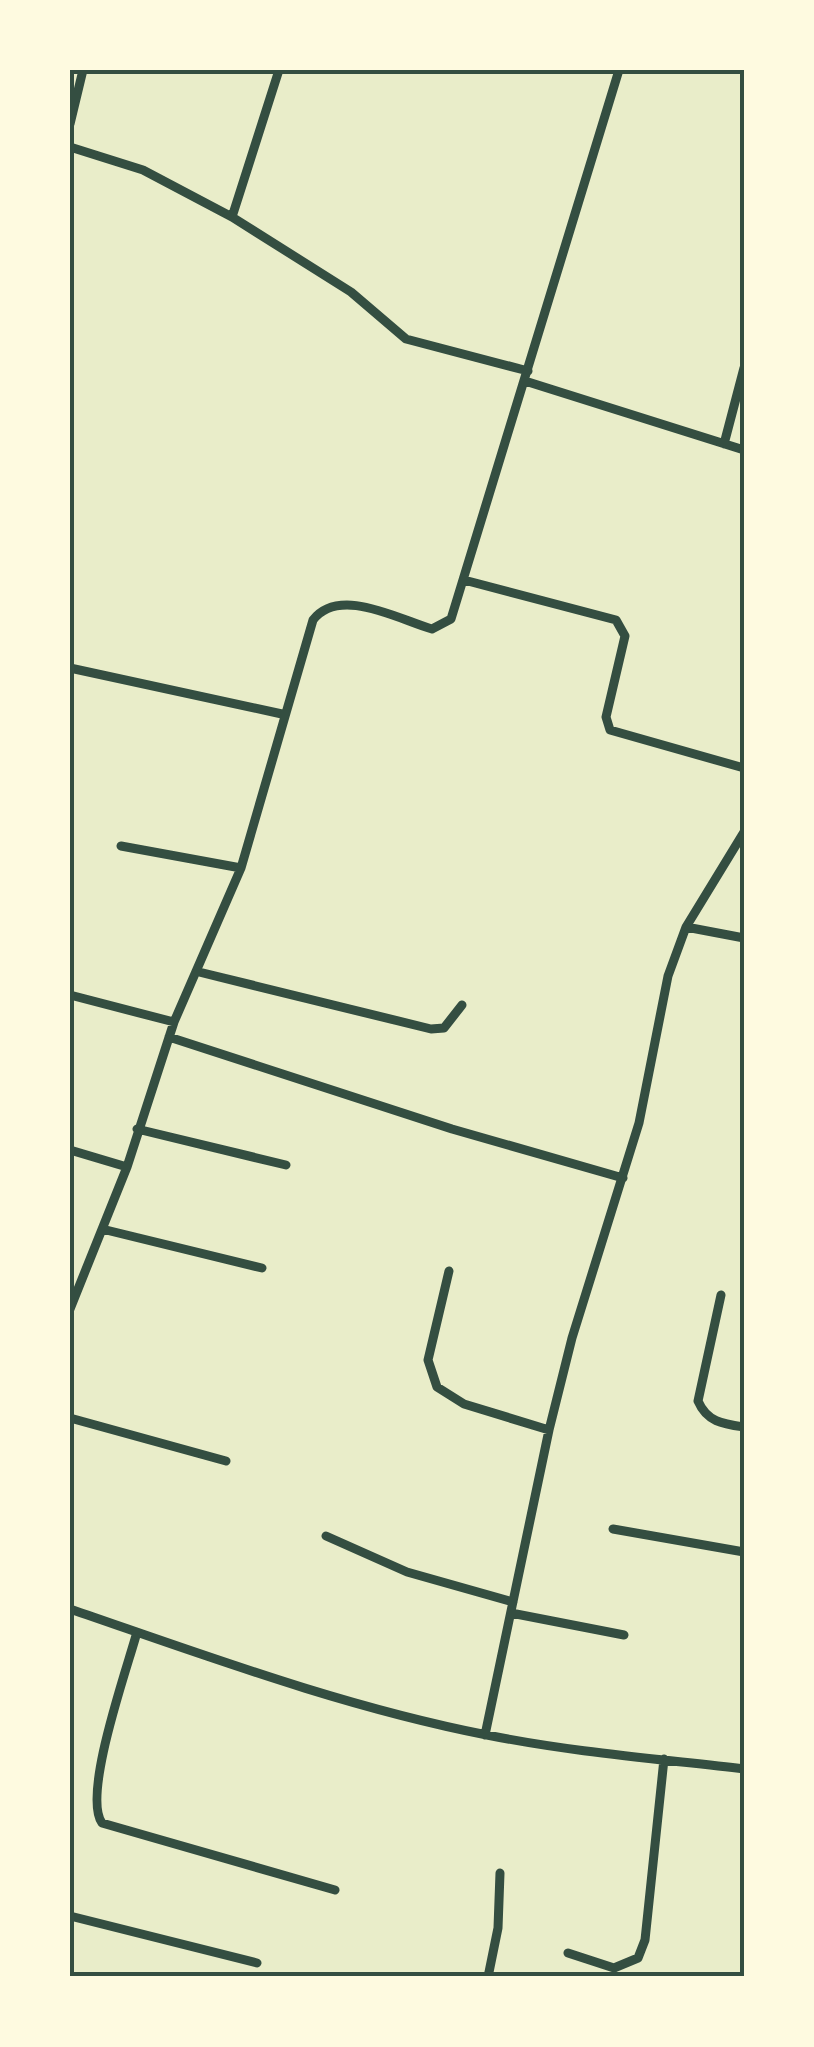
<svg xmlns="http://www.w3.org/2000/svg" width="814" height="2047" font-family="Barlow,sans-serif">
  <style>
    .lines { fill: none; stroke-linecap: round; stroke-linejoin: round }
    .minor { stroke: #344e41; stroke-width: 9 }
    .neatline { fill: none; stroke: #344e41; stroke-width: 4 }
  </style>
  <rect width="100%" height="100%" fill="#e9edc9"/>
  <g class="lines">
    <!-- minor -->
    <path class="minor" d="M70 124 83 70
      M70 147 143 170 232 217 279 70
      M232 217 351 292 406 339 528 371
      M525 381 744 450
      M724 444 744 368
      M464 580 616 620 625 636 606 717 610 730 744 768
      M70 668 282 714
      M121 846 241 868
      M686 927 744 938
      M199 972 431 1029 444 1028 462 1005
      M70 995 174 1022
      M169 1037 452 1129 623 1178
      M137 1129 286 1165
      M70 1150 127 1167
      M102 1229 262 1268
      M449 1271 428 1360 437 1387 464 1404 549 1430
      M721 1295 698 1401C707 1422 723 1424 744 1427
      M70 1309 127 1167 174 1022 241 868 313 620C339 586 398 619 432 629L451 619 619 70
      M70 1418 226 1461
      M613 1529 744 1552
      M326 1536 407 1572 513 1602
      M70 1609C207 1656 344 1707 487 1735 571 1752 659 1759 744 1769
      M511 1613 624 1635
      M137 1632C127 1669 82 1795 102 1823L335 1890
      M485 1735 549 1430 572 1338 639 1123 668 976 686 927 744 832
      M70 1916 257 1963
      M568 1953 614 1968 638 1958 645 1940 664 1759
      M488 1977 498 1928 500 1873"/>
  </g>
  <!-- border -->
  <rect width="814" height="2047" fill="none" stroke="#fefae0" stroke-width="145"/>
  <rect x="72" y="72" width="670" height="1902" class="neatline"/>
</svg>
